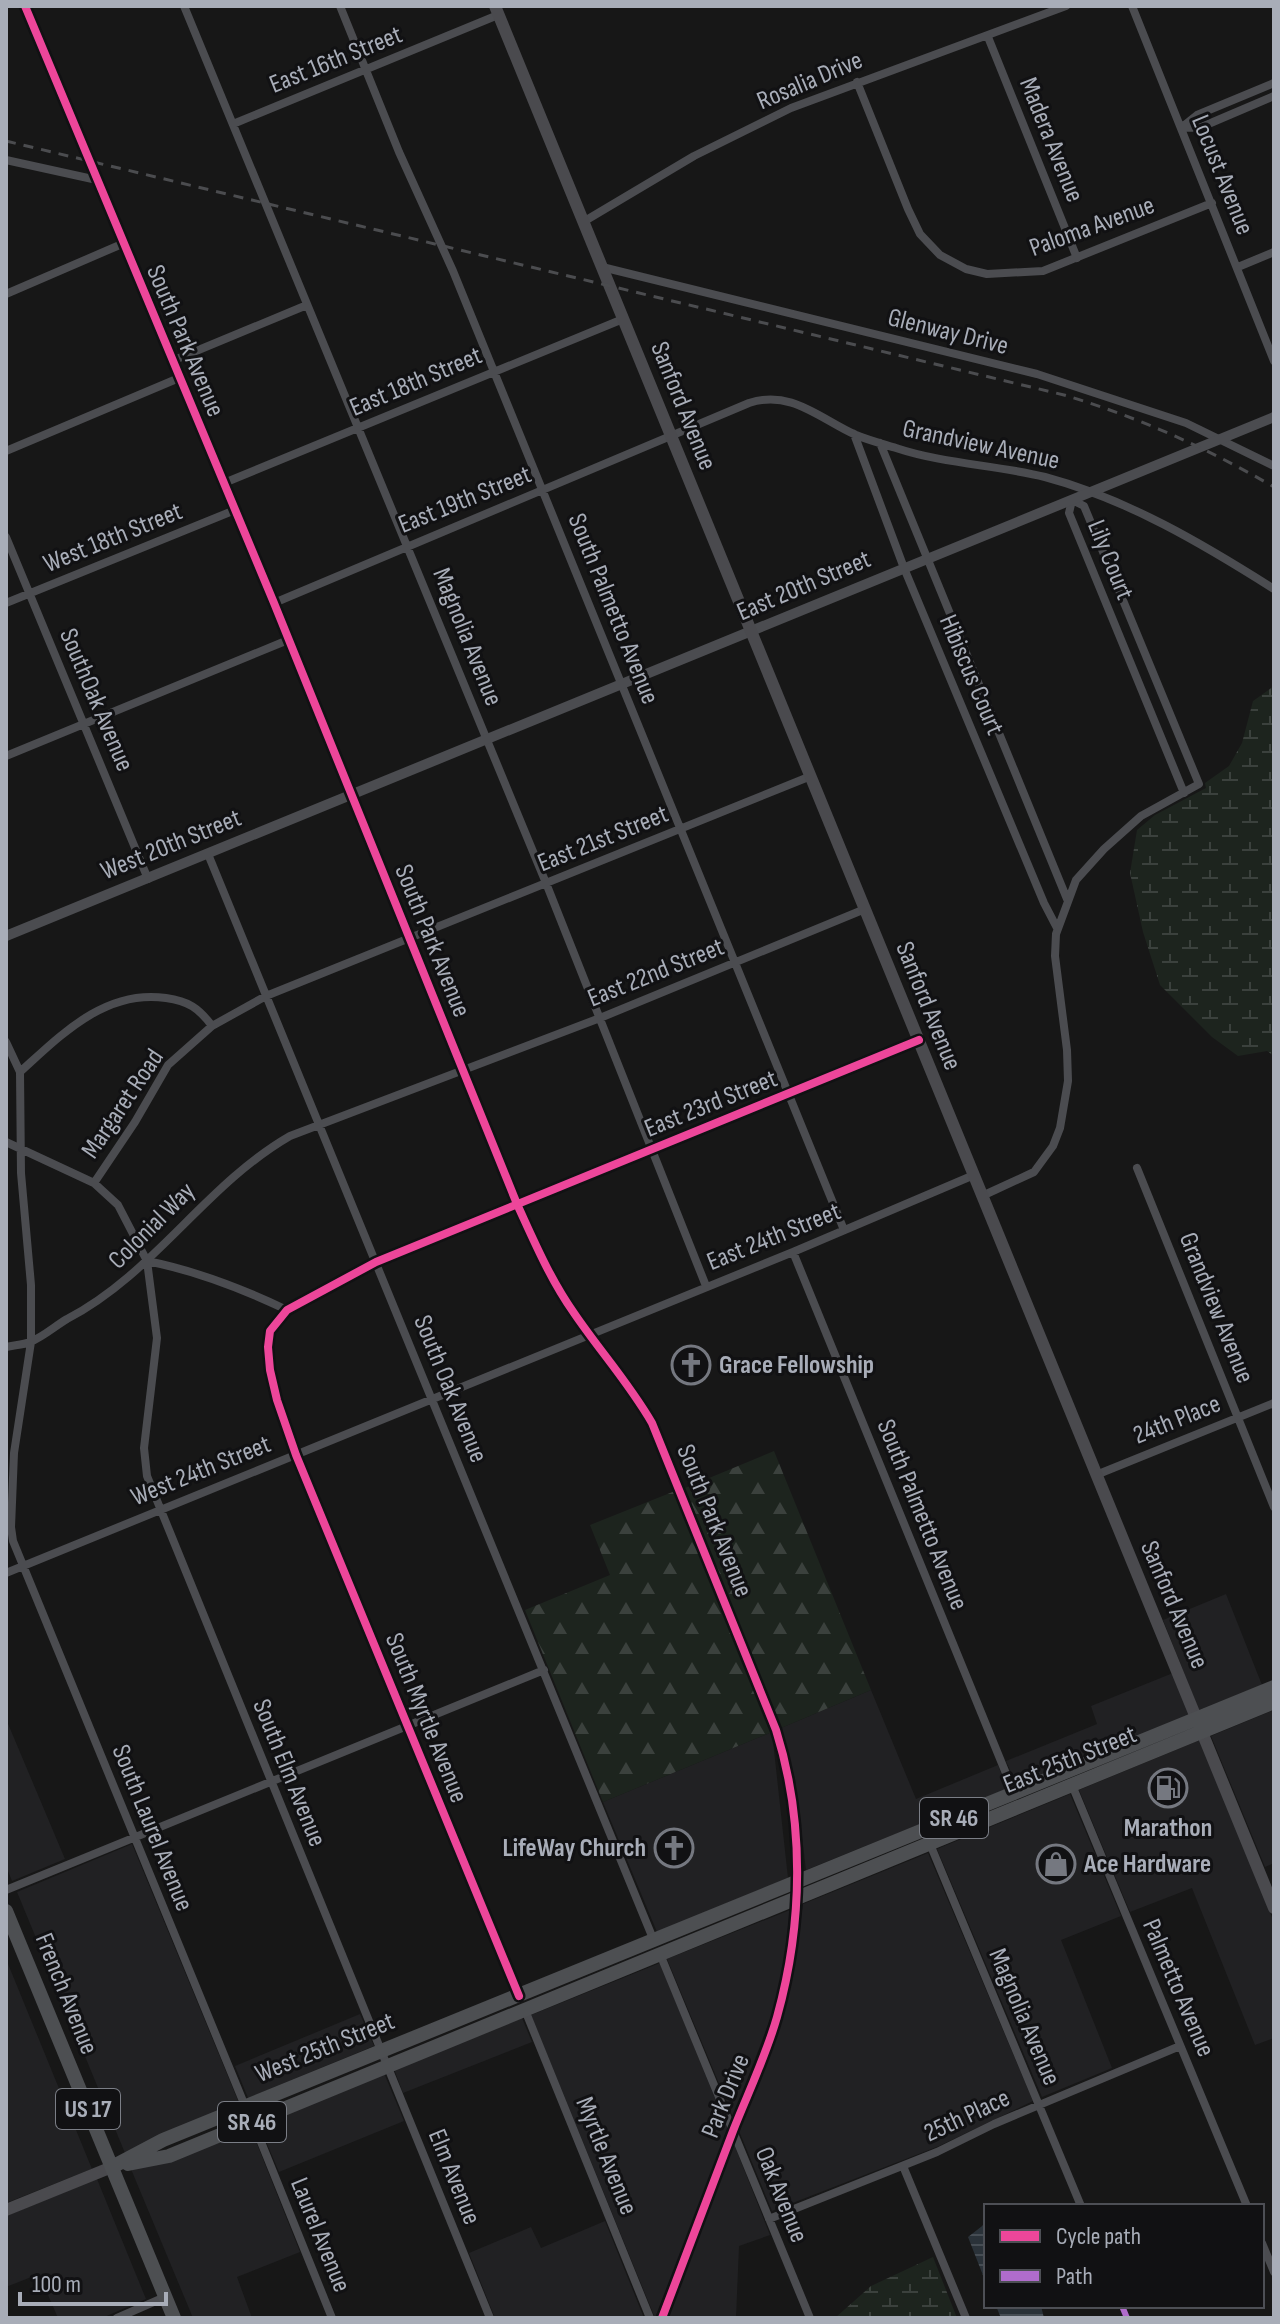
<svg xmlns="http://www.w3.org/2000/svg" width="1280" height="2324" font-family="'Sofia Sans Condensed',sans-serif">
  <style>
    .built { fill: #212123 }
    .forest { fill: url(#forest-firs) }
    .wetland { fill: url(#wetland-marsh) }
    .water { fill: url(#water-rules) }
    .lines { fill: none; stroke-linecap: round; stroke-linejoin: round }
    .minor { stroke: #4b4c50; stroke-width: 8 }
    .tertiary { stroke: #4b4c50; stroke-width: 10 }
    .secondary { stroke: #4a4a4e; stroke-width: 12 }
    .primary { stroke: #4d4f52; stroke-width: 14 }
    .rail { stroke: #4b4c4f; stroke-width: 3; stroke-dasharray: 10 8; stroke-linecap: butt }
    .quiet { stroke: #b06ccc; stroke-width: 6; stroke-dasharray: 12 6; stroke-linecap: butt }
    .cycleway-casing { stroke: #111113; stroke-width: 13 }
    .cycleway { stroke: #ed469a; stroke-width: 8 }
    .labels { text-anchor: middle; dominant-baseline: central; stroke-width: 6; stroke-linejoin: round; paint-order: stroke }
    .shield { fill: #111113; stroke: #7b7e86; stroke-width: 2 }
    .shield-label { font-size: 24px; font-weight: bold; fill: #a8adb8 }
    .street-label { font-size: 26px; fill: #a8adb8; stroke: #111113 }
    .poi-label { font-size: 26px; font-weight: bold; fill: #a8adb8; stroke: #111113; text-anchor: start }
  </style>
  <defs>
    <pattern id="forest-firs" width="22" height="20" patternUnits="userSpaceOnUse" patternTransform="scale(2)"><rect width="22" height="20" fill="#1d241e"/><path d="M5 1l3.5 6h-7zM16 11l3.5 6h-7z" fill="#3b413d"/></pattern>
    <pattern id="wetland-marsh" width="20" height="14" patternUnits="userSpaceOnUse" patternTransform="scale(2)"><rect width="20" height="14" fill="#1d241e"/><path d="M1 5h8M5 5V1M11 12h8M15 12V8" fill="none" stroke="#3b413d"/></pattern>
    <pattern id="water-rules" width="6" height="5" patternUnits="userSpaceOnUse" patternTransform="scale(2)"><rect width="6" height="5" fill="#2a3239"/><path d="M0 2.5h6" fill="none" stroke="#464d54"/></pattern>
  </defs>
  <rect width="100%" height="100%" fill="#171717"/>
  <!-- built -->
  <path class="built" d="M1226 1594 1262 1685 1199 1710 1163 1620Z
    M1173 1673 1190 1715 1017 1786 1006 1761 1097 1724 1091 1706Z
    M871 1690 916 1799 998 1765 1007 1789 806 1870 795 1779 781 1728Z
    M1274 1710V1863L1265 1867 1211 1736Z
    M6 1719 65 1859 12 1881 6 1866Z
    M772 1732 788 1878 657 1932 603 1802Z
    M1200 1740 1274 1922V2038L1255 2045 1192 1888 1130 1912 1079 1790Z
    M1070 1794 1121 1916 1061 1940 1112 2068 1042 2097 937 1849Z
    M132 1844 239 2103 125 2153 17 1892Z
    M928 1853 1033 2101 939 2146 772 2211 739 2131 781 2021 792 1979 803 1904Z
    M790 1910 782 1976 771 2017 733 2117 667 1959Z
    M6 1959 92 2169 6 2203Z
    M660 1963 728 2130 655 2318 531 2015Z
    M360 2014 374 2046 248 2098 235 2066Z
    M522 2018 532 2042 403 2093 394 2069Z
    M384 2073 404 2121 279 2172 259 2125Z
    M251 2129 300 2252 237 2277 252 2318H193L131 2169Z
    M734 2144 770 2235 739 2246 736 2318H668Z
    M97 2179 146 2299 102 2318H58L39 2274 6 2287V2216Z
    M605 2221 644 2318H495L469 2253 531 2227 541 2248Z"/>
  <!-- forest -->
  <path class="forest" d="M774 1451 871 1690 781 1728 685 1488Z
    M675 1491 772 1732 603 1802 525 1610 610 1575 590 1525Z"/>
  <!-- wetland -->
  <path class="wetland" d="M1274 686V1056L1267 1051 1238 1056 1212 1037 1160 985 1143 932 1130 873 1137 830 1155 815 1206 788 1205 783 1229 766 1242 743 1253 701Z
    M933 2257 957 2318H835L871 2286Z"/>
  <!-- water -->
  <path class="water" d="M986 2223V2283L968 2237Z
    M996 2306H1041L1044 2318H1001Z"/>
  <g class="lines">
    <!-- minor -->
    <path class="minor" d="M184 6 546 883 706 1286
      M340 6 399 152 453 271 844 1230
      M1132 6 1274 361
      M988 37 1077 258
      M857 82 908 209 920 234 940 255 966 269 987 274 1043 271 1212 203
      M233 124 498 15
      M1182 127 1197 115 1274 83
      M1182 127 1199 128 1274 96
      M6 160 97 180
      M583 222 694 156 791 108 1066 6
      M602 267 1037 374 1186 423 1274 466
      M1238 267 1274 252
      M6 294 122 244
      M172 361 307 305
      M854 434 904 568 1044 903 1057 928
      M880 443 1067 899
      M6 451 179 378
      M224 483 623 319
      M6 537 148 879
      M6 603 235 510
      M274 603 749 403C791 389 820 419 856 435 868 440 883 444 896 448 944 464 997 465 1045 477 1127 499 1203 544 1274 589
      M6 756 288 640
      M208 854 654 1941
      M6 1042 20 1072 21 1173 31 1285V1342L14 1453 11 1527 13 1541 245 2106
      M20 1072C61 1035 105 989 166 998 188 1001 199 1008 212 1026
      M6 1142 94 1183 118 1205 147 1261 157 1338 144 1448 147 1476 490 2318
      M1137 1168 1274 1507
      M94 1183 135 1122 168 1065 212 1026 266 996 811 776
      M982 1196 1034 1172 1053 1146 1060 1128 1068 1081 1067 1050 1055 956 1056 934 1076 880 1104 849 1141 816 1199 784 1084 506 1072 500 1069 513 1184 793
      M793 1252 1014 1793
      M147 1261C197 1271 241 1288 287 1310
      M6 1347C14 1345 23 1345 30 1342 43 1337 55 1326 67 1319 154 1274 205 1185 290 1136L600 1018 865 909
      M1096 1475 1274 1403
      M6 1573 793 1252 974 1175
      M1072 1785 1247 2206
      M930 1844 1081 2206
      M6 1890 544 1670
      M660 1954 810 2318
      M519 1996 296 1455 277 1400 270 1370 268 1347 270 1331 287 1310 376 1262 919 1040
      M525 2010 650 2318
      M253 2122 332 2318
      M903 2166 966 2318
      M769 2219 937 2152 994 2124 1180 2046
      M1262 2243 1274 2272
      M117 2318 165 2297"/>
    <!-- tertiary -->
    <path class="tertiary" d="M25 6 274 603 517 1204C534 1241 550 1279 574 1313 599 1350 629 1383 652 1423L776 1730C805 1822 803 1924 777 2017 766 2056 748 2093 733 2131 709 2193 686 2256 662 2318
      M6 936 1274 417"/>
    <!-- secondary -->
    <path class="secondary" d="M495 6 1274 1908
      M6 2210 112 2167"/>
    <!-- primary -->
    <path class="primary" d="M6 1911 174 2318
      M128 2164 169 2156 1274 1702
      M112 2167 163 2140 1274 1687"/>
    <!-- rail -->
    <path class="rail" d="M6 141 1064 395C1138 417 1207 448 1274 487"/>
    <!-- quiet -->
    <path class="quiet" d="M1122 2306 1127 2318"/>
    <defs>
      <path id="cycleway" d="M25 6 274 603 517 1204C534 1241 550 1279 574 1313 599 1350 629 1383 652 1423L776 1730C805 1822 803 1924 777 2017 766 2056 748 2093 733 2131 709 2193 686 2256 662 2318
        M519 1996 296 1455 277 1400 270 1370 268 1347 270 1331 287 1310 376 1262 919 1040"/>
    </defs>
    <!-- cycleway casing -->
    <use href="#cycleway" class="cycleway-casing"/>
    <!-- cycleway -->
    <use href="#cycleway" class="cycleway"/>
  </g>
  <!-- icons -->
  <defs>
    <symbol id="church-ring" viewBox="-11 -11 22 22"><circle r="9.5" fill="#111113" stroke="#757880" stroke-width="1.5"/><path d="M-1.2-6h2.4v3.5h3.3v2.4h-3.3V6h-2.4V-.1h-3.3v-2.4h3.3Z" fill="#757880"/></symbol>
    <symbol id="fuel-ring" viewBox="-11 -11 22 22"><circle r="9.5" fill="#111113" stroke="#757880" stroke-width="1.5"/><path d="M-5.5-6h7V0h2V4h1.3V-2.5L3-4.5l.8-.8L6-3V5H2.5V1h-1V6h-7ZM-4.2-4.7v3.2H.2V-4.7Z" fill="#757880"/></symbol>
    <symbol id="shop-ring" viewBox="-11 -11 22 22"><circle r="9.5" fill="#111113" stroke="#757880" stroke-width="1.5"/><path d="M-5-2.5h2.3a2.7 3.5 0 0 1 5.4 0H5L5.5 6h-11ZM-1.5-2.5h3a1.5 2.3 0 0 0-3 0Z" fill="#757880"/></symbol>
  </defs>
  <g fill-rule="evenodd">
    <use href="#church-ring" x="669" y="1343" width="44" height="44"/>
    <use href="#fuel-ring" x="1146" y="1766" width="44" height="44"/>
    <use href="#church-ring" x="652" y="1826" width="44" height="44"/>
    <use href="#shop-ring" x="1034" y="1842" width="44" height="44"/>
  </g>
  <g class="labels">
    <!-- shield labels -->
    <g class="shield">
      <rect x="920" y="1798" width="68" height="40" rx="6"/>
      <rect x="56" y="2089" width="64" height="40" rx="6"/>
      <rect x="218" y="2102" width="68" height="40" rx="6"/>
    </g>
    <g class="shield-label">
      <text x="954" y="1818">SR 46</text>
      <text x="88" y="2109">US 17</text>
      <text x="252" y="2122">SR 46</text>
    </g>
    <!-- street labels -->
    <g class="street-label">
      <text transform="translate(336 60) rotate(-22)">East 16th Street</text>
      <text transform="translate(810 81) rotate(-23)">Rosalia Drive</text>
      <text transform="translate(1051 140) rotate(68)">Madera Avenue</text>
      <text transform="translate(1222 175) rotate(68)">Locust Avenue</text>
      <text transform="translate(1092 227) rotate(-20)">Paloma Avenue</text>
      <text transform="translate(948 332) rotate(14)">Glenway Drive</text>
      <text transform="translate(185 341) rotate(67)">South Park Avenue</text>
      <text transform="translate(416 382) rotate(-23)">East 18th Street</text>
      <text transform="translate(683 406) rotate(68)">Sanford Avenue</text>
      <text transform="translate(981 445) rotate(12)">Grandview Avenue</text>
      <text transform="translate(465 500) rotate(-22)">East 19th Street</text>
      <text transform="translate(113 538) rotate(-22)">West 18th Street</text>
      <text transform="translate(1110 560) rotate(68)">Lily Court</text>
      <text transform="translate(804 586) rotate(-23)">East 20th Street</text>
      <text transform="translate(613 609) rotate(68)">South Palmetto Avenue</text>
      <text transform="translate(467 637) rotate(68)">Magnolia Avenue</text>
      <text transform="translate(971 675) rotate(67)">Hibiscus Court</text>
      <text transform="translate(96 700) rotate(67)">SouthOak Avenue</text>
      <text transform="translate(603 839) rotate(-22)">East 21st Street</text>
      <text transform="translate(171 845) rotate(-22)">West 20th Street</text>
      <text transform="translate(432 941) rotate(68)">South Park Avenue</text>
      <text transform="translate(656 973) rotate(-22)">East 22nd Street</text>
      <text transform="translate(928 1006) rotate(68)">Sanford Avenue</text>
      <text transform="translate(123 1104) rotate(-56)">Margaret Road</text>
      <text transform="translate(711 1104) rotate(-22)">East 23rd Street</text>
      <text transform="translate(152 1226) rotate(-45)">Colonial Way</text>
      <text transform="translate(774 1237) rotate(-22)">East 24th Street</text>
      <text transform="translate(1216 1308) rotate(68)">Grandview Avenue</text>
      <text transform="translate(450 1389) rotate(68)">South Oak Avenue</text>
      <text transform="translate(1177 1420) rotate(-22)">24th Place</text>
      <text transform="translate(201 1471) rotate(-22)">West 24th Street</text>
      <text transform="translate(922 1515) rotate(68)">South Palmetto Avenue</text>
      <text transform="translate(714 1521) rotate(68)">South Park Avenue</text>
      <text transform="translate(1174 1605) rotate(67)">Sanford Avenue</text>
      <text transform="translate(426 1718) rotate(68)">South Myrtle Avenue</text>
      <text transform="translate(1070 1760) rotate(-22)">East 25th Street</text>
      <text transform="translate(289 1773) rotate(68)">South Elm Avenue</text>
      <text transform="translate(152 1828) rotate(68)">South Laurel Avenue</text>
      <text transform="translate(1178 1988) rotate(67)">Palmetto Avenue</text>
      <text transform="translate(66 1994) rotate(68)">French Avenue</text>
      <text transform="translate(1024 2017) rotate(67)">Magnolia Avenue</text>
      <text transform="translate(325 2048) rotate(-22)">West 25th Street</text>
      <text transform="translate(726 2096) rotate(-68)">Park Drive</text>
      <text transform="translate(967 2116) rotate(-25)">25th Place</text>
      <text transform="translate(606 2156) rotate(68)">Myrtle Avenue</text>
      <text transform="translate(454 2177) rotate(68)">Elm Avenue</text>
      <text transform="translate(781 2195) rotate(68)">Oak Avenue</text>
      <text transform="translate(320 2235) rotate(68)">Laurel Avenue</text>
    </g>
    <!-- poi labels -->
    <g class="poi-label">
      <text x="719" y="1365">Grace Fellowship</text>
      <text x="1168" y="1828" text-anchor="middle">Marathon</text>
      <text x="646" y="1848" text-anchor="end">LifeWay Church</text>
      <text x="1084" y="1864">Ace Hardware</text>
    </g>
  </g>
  <!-- border -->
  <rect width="1280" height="2324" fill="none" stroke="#a8adb8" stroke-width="16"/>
  <!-- legend -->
  <rect x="984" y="2204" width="280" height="104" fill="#111113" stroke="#4d4f55" stroke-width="2"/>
  <rect x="1000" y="2230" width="40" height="12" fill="#ed469a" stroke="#4d4f55" stroke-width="2"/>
  <text x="1056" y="2244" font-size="24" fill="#a8adb8">Cycle path</text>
  <rect x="1000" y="2270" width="40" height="12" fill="#b06ccc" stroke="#4d4f55" stroke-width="2"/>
  <text x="1056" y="2284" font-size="24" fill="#a8adb8">Path</text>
  <!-- scale -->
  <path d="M20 2292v12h146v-12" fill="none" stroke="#a8adb8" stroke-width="4"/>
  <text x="32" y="2292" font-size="24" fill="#a8adb8" stroke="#111113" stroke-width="6" paint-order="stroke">100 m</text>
</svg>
